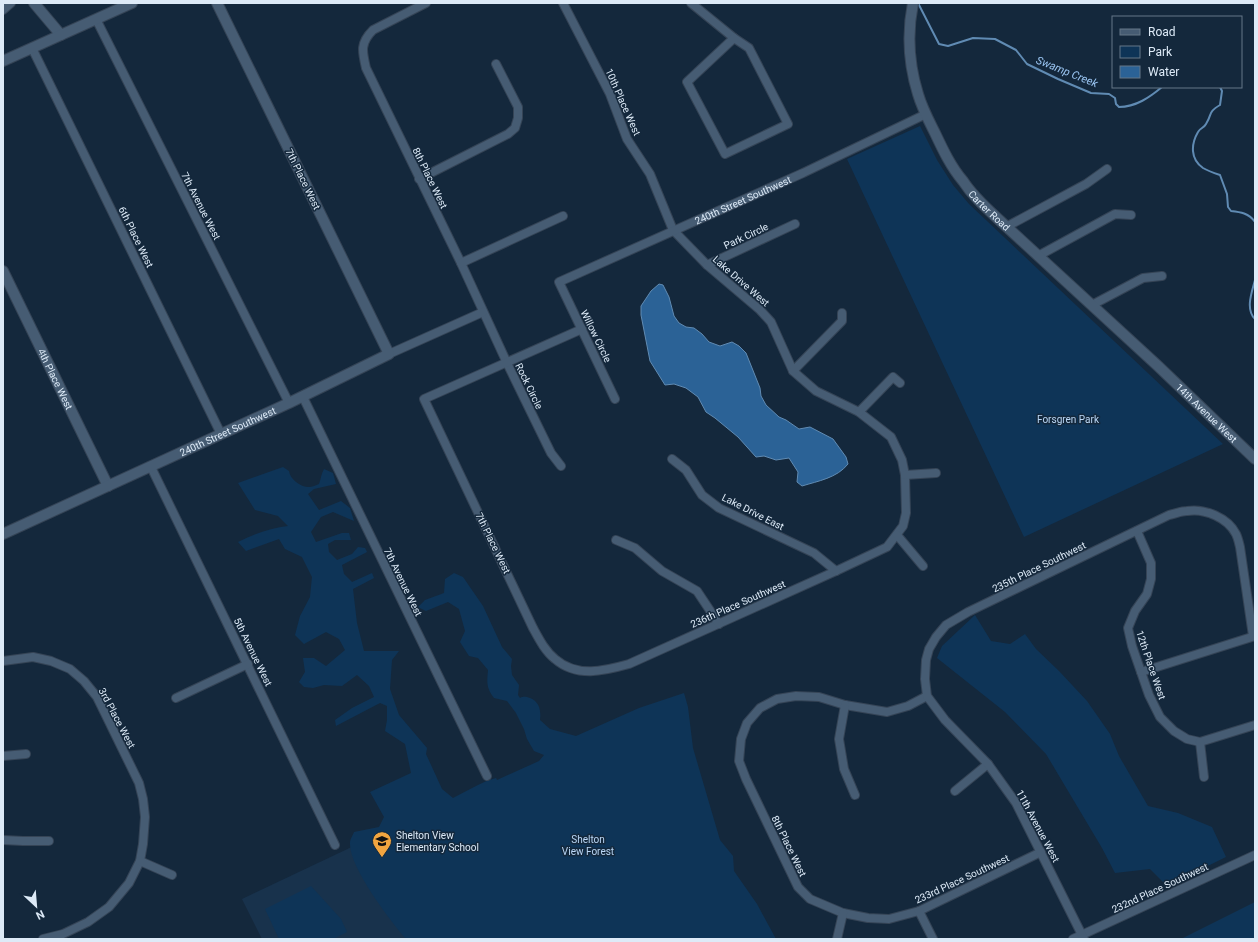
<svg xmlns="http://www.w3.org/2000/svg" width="1258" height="942" font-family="Roboto,sans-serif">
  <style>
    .built { fill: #18324c }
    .green { fill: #0e3457 }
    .water { fill: #2b6296; stroke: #608bb3 }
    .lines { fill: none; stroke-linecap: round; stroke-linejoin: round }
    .stream { stroke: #608bb3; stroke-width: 2 }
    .minor-casing { stroke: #354456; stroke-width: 10 }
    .tertiary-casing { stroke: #354456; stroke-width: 12 }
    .minor { stroke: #465c73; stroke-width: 8 }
    .tertiary { stroke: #465c73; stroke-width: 10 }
    .labels { text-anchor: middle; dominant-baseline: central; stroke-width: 3; stroke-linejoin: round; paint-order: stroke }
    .street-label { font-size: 10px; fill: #ddeaf7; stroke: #14283c }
    .park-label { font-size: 10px; fill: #bad7f6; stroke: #14283c }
    .poi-label { font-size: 10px; fill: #ddeaf7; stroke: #14283c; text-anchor: start }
    .water-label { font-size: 11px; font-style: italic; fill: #9ac5f2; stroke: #14283c }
  </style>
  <rect width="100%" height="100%" fill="#14283c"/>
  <!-- built -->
  <path class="built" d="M415 817 472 939H262L242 899Z"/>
  <!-- green -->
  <path class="green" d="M920 126 937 160 953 185 969 204 1223 444 1024 537 847 159Z
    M283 467 289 471C290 479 300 487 309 487 312 487 316 485 319 484 321 479 321 474 324 469L333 473 336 484 314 489 308 494 319 510 341 501 350 508 354 521 333 512 321 517 311 532 316 542 342 533H349L351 540H335L328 544 329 552 337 560 352 554 358 547 365 548 367 552 342 565 344 574 352 582 372 573 374 578 353 589 357 623 364 651H399L392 660 390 689 399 715 427 748 426 754 442 789 453 798C467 791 481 782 496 778L497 780 539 761 544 755 534 751 527 739 524 729 516 713 507 701 494 698C486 688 487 682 488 670L478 658 469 656 460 642 465 631 459 609 448 602 426 611 418 607 425 600 444 593 445 579 454 573 463 577 483 606 502 647 512 659 511 666 512 675 519 685 518 695 520 698C524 696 526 697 530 698 540 702 541 711 540 720L550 729 576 736 639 708 684 693 688 707 693 748 720 840 733 856 734 871 757 904 776 939H406C390 920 349 867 350 843 350 839 353 835 354 832L379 827 384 817 370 792 411 773 405 744 385 731 387 720V706L380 703 336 726 335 720 352 708 374 697 369 686 357 675 342 686 324 685 313 688 304 687 299 682 305 672 303 658H314L326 666 345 650 339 639 326 632 304 644 295 635 300 616 310 597 312 577 302 557 285 549 279 539 246 551 238 542C254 534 271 528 288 526L278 516 255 510 238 483Z
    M975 615 991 641 1010 644 1025 634 1036 649 1059 671 1087 701 1110 734 1119 756 1148 806 1178 813 1212 827 1226 857 1167 886 1150 869 1115 873 1102 848 1046 754 1005 712 937 658 942 646Z
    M311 886 341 919 347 932 333 939H279L265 909Z
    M1255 902V939H1181Z"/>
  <!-- water -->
  <path class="water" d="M659 284 663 285 669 297 674 316 679 323 686 327 694 328 702 334 709 342 720 346 732 342 739 346 746 353 760 388 761 396 766 405 779 417 786 420 799 429 810 427 833 439 846 457 848 464C837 478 818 481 802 486L797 482 798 472 789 458 776 460 764 456 756 457 738 437 715 418 706 412 698 397 686 388 674 384 665 385 650 361 641 315V306L651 291Z"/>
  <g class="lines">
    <!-- stream -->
    <path class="stream" d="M918 3 939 44 948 46 973 38 995 39 1016 50 1027 64 1058 79 1091 93 1109 94 1115 98 1116 104 1119 107C1136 107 1150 97 1162 87
      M1220 87 1222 91 1220 105C1207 113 1213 113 1206 124 1204 128 1200 128 1198 132 1191 144 1190 159 1203 168 1208 171 1214 173 1220 175L1227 194 1228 207 1231 211C1240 212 1249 213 1255 222
      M1255 280C1252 292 1245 309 1255 319"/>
    <defs>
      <g id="minor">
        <path d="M426 3 373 30C360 43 362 51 366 68L461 263 507 363 551 453 561 466"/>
        <path d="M563 3 610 94 627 139 650 174 673 230 707 265 760 310 771 322 793 371 816 391 859 412 891 437 902 460 905 475 906 513 903 526 887 547 836 571 629 664C604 671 577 678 555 659 545 651 539 639 533 628L424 399 582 329"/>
        <path d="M691 3 734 38"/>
        <path d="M3 10 11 3"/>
        <path d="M96 19 289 403"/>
        <path d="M734 38 749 48 788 124 725 154 687 82Z"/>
        <path d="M32 48 221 434"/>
        <path d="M419 179 508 134 515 128 518 118V107L496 64"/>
        <path d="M1006 227 1086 184 1107 169"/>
        <path d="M1038 256 1115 214 1131 215"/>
        <path d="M461 263 563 216"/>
        <path d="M707 265 795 224"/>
        <path d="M1092 305 1143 278 1162 276"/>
        <path d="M389 354 483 312"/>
        <path d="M793 371 842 321V313"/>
        <path d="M303 397 487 776"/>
        <path id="s1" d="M615 399 559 282 803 173 926 114"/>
        <path d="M859 412 893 377 900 383"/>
        <path d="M672 459 686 470 702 495 719 508 814 553 836 571"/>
        <path d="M151 467 335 845"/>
        <path d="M905 475 936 473"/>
        <path d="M1137 531 1151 563V579L1147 594 1135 611 1128 628 1132 646 1149 695 1160 717 1174 731 1187 739 1200 742"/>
        <path d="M897 535 923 566"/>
        <path d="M616 540 635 548 662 571 697 591 719 624"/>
        <path d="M3 661 33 657 51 661 70 669 84 681 97 697 139 783 143 799 145 817 143 844 140 861 129 883 109 907 88 922 63 934 43 939"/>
        <path d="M1141 672 1255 636"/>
        <path d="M927 696 908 706 887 712 845 705 819 697 796 696 777 699 760 708 747 723 741 739 739 761 746 779 798 887 810 899 843 913 868 918 889 919 919 911 1041 852"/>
        <path d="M176 698 248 664"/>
        <path d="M845 705 839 739 844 769 855 795"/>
        <path d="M1200 742 1255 725"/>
        <path d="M1200 742 1204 777"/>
        <path d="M3 756 26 754"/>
        <path d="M955 791 988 764"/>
        <path d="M3 840 23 841H49"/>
        <path d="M140 861 172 875"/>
        <path d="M919 911 933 939"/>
        <path d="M837 939 843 913"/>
        <path d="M1073 939 1255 855"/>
        <path d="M1084 939 1016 803 988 764 945 720 927 696 925 679 926 660 929 649 936 637 946 625 968 612 1169 515C1175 514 1181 511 1187 511 1205 508 1228 518 1236 534 1238 538 1239 543 1240 547L1253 636"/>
      </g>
      <g id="tertiary">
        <path d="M34 3 61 35"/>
        <path id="s2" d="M913 3C907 33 909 65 918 94 922 108 929 121 935 133 943 150 951 167 963 181 972 195 984 206 996 217L1158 366 1255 459"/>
        <path d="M3 61 132 3"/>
        <path id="s3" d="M3 271 108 486"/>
        <path id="s4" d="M3 534 289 403 389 354 217 3"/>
      </g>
    </defs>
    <!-- minor casing -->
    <use href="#minor" class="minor-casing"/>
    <!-- tertiary casing -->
    <use href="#tertiary" class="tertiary-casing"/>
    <!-- minor -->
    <use href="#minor" class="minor"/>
    <!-- tertiary -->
    <use href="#tertiary" class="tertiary"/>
  </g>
  <!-- icons -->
  <defs>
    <symbol id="school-pin" viewBox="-11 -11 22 30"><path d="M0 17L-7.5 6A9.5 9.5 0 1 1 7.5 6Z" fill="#f1a540" stroke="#14283c"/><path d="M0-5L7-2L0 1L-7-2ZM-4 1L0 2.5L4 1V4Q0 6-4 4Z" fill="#111"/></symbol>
  </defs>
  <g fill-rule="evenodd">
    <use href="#school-pin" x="371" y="830" width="22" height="30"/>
  </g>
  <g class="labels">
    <!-- street labels -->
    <g class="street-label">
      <text transform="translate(623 102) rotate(66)">10th Place West</text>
      <text transform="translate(430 178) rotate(64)">8th Place West</text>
      <text transform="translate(303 179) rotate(64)">7th Place West</text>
      <text stroke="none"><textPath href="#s1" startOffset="331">240th Street Southwest</textPath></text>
      <text transform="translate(201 206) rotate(63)">7th Avenue West</text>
      <text stroke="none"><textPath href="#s2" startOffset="230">Carter Road</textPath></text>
      <text transform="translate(746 236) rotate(-25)">Park Circle</text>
      <text transform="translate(136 237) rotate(64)">6th Place West</text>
      <text transform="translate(741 281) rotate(41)">Lake Drive West</text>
      <text transform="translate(596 336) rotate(64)">Willow Circle</text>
      <text stroke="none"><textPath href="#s3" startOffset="120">4th Place West</textPath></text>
      <text transform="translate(529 386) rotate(64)">Rock Circle</text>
      <text stroke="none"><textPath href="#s2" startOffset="527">14th Avenue West</textPath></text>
      <text stroke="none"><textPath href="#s4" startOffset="247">240th Street Southwest</textPath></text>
      <text transform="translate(753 512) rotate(27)">Lake Drive East</text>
      <text transform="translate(493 543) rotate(64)">7th Place West</text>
      <text transform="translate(1039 567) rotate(-26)">235th Place Southwest</text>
      <text transform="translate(403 582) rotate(64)">7th Avenue West</text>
      <text transform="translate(738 604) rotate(-24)">236th Place Southwest</text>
      <text transform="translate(253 652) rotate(64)">5th Avenue West</text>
      <text transform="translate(1151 665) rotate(71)">12th Place West</text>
      <text transform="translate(117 718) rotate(62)">3rd Place West</text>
      <text transform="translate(1038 826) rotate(62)">11th Avenue West</text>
      <text transform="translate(789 846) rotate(64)">8th Place West</text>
      <text transform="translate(962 879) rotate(-25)">233rd Place Southwest</text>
      <text transform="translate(1160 888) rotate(-25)">232nd Place Southwest</text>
    </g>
    <!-- park labels -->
    <g class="park-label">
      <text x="1068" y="419">Forsgren Park</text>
      <text x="588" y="839">Shelton<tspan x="588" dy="12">View Forest</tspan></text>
    </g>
    <!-- poi labels -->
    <g class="poi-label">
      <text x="396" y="835">Shelton View<tspan x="396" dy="12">Elementary School</tspan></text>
    </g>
    <!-- water labels -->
    <g class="water-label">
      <text transform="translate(1067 72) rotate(22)">Swamp Creek</text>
    </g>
  </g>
  <!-- border -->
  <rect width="1258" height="942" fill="none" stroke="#ddeaf7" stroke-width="8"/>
  <!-- legend -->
  <rect x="1112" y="16" width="130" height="72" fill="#14283c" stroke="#647687"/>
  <rect x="1120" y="29" width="20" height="6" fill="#465c73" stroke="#647687"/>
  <text x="1148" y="36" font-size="12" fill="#ddeaf7">Road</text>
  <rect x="1120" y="46" width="20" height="12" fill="#0e3457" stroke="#647687"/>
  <text x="1148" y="56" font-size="12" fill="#ddeaf7">Park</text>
  <rect x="1120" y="66" width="20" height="12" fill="#2b6296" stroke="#647687"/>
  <text x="1148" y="76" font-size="12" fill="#ddeaf7">Water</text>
  <!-- north arrow -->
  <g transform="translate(36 906) rotate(154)" stroke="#14283c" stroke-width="3" paint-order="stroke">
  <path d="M0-3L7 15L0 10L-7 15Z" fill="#ddeaf7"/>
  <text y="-6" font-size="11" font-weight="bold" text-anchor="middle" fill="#ddeaf7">N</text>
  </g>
</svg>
